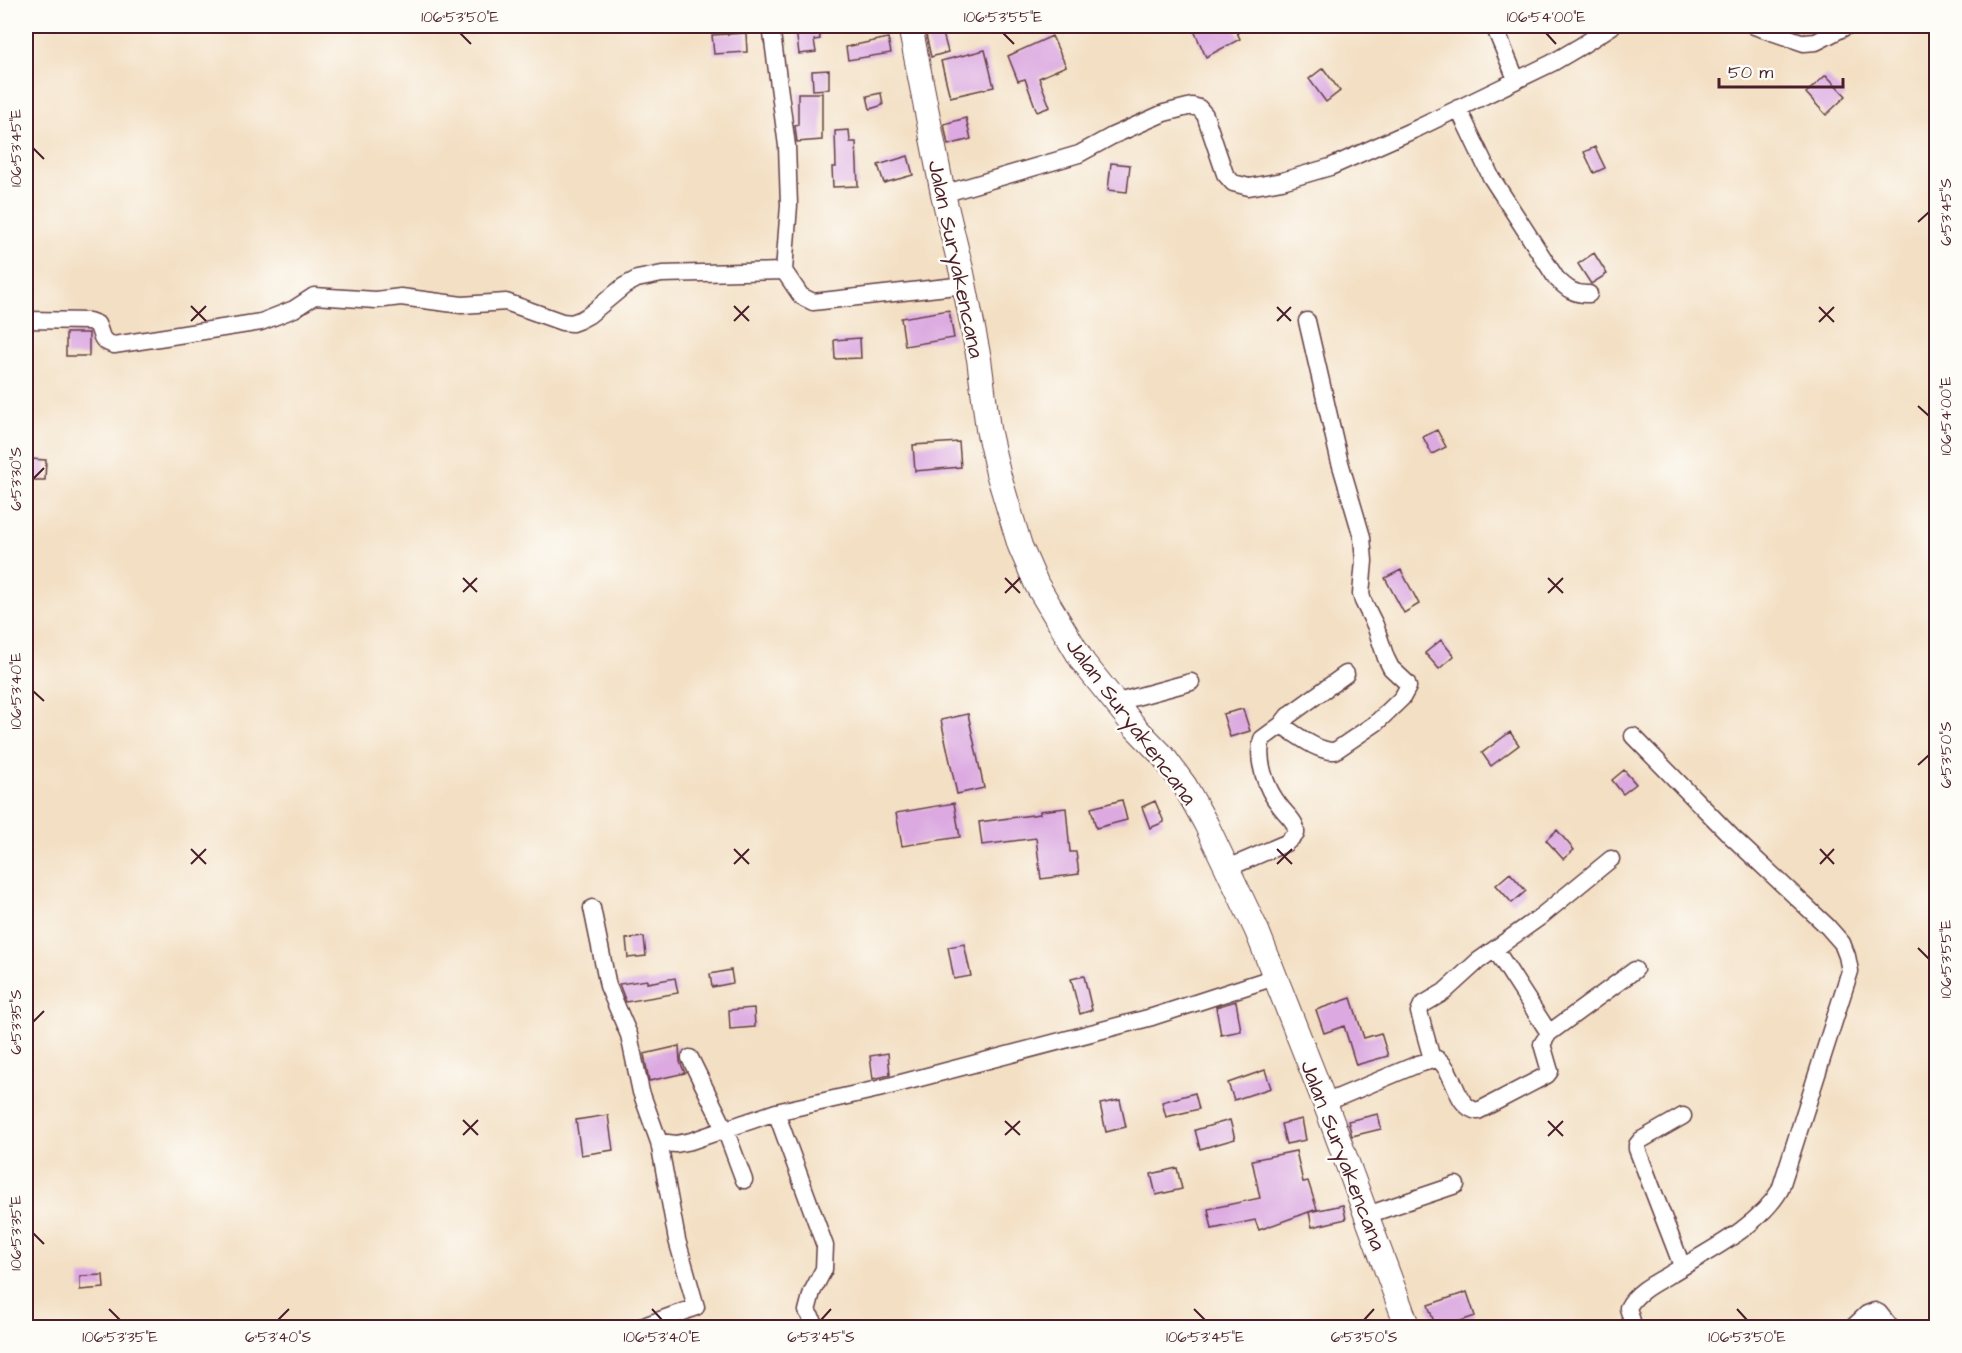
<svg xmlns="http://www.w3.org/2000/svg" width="1962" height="1353" viewBox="0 0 1962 1353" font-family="'Architects Daughter',sans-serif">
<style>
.building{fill:#dcaae1}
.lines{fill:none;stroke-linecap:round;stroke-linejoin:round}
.street-casing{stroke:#633c42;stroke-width:19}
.secondary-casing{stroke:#633c42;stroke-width:26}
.street{stroke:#fff;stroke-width:16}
.secondary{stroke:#fff;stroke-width:24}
.ticks{fill:none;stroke:#4a1f2b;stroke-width:2}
.labels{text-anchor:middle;stroke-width:5;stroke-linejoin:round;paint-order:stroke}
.street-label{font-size:22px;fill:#4a1f2b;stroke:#fdfcf7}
.neatline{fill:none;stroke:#4a1f2b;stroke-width:2}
.ticks-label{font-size:15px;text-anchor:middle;fill:#4a1f2b}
</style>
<rect width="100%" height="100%" fill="#fdfcf7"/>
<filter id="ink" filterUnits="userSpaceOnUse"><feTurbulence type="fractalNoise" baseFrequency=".0167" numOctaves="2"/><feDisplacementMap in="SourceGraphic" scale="12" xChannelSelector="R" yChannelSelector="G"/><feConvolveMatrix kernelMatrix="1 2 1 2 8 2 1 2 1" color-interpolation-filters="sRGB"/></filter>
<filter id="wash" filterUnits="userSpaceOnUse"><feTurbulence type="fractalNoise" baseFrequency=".008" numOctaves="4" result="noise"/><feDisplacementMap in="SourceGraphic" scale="24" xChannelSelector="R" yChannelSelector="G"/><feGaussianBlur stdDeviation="1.35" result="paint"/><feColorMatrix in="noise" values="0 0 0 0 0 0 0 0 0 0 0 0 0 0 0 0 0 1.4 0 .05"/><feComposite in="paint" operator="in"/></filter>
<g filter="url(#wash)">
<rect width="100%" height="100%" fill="#f3dfc3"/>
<g id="blocks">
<!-- building -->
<path class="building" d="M819,26L820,39L814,40L816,52L799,54L796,29Z
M924,26H941L948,52L931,57Z
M1192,26H1234L1240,39L1206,57Z
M746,33L747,52L714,54L712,35Z
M1052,36L1066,66L1039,78L1050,107L1037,112L1025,79L1018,81L1008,56Z
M888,38L891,53L848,60L846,47Z
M985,50L994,87L950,97L941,61Z
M1323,68L1340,91L1326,102L1309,79Z
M829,70V89L813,90L812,71Z
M1826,75L1846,96L1826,115L1806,93Z
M798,93H822V140L797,142L795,126L798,125Z
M881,93L883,105L870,109L867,96Z
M966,118L971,139L948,145L944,124Z
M849,130L850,142H856L858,186L833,187L832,167H836L835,131Z
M1595,147L1605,168L1594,173L1584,152Z
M908,156L913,175L884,183L878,165Z
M1111,163L1130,165L1127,192L1108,190Z
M1594,253L1607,274L1591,284L1578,264Z
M949,310L954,338L905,346L901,318Z
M66,333H89V356H66Z
M860,338L861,358L835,359L834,340Z
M1437,430L1446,447L1432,454L1423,437Z
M959,442L961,467L915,471L913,445Z
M30,459L46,460L45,480H29Z
M1401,570L1419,604L1404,613L1385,578Z
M1441,640L1454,656L1439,669L1425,653Z
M1243,709L1250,731L1230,737L1223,714Z
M968,714L984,788L957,794L941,720Z
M1510,732L1519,745L1491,766L1482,753Z
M1624,770L1636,784L1623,794L1612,780Z
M1122,800L1127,820L1096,828L1091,808Z
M1155,801L1164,822L1150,828L1142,807Z
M954,803L960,837L902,846L896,813Z
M1066,808L1070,852H1076L1079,874L1041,879L1036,838L982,845L979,822L1040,814V811Z
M1557,830L1574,850L1563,859L1546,840Z
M1510,873L1526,891L1512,903L1496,885Z
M644,937L646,956L628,958L626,939Z
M964,944L971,976L954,979L948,947Z
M731,970L733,983L712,987L710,974Z
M1084,976L1092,1010L1080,1014L1071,979Z
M675,978L678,993L626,1002L619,984L647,980V983Z
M1351,998L1364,1038L1381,1033L1388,1056L1356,1065L1344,1026L1324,1033L1316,1010Z
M1236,1001L1241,1031L1221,1035L1216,1007Z
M754,1008L755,1027L730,1029L729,1010Z
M679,1046L680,1062L685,1073L649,1081L644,1054Z
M888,1053L890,1075L873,1079L870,1056Z
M1265,1070L1271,1088L1234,1100L1228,1083Z
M1195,1093L1199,1109L1166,1117L1162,1102Z
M1120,1100L1126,1127L1106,1132L1100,1104Z
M1378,1114L1381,1129L1352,1136L1348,1121Z
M608,1115L613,1150L581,1155L576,1120Z
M1302,1119L1306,1140L1286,1144L1281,1124Z
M1230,1120L1235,1139L1200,1149L1195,1130Z
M1296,1151L1303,1182L1308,1181L1317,1209L1259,1230L1255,1220L1212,1229L1208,1209L1260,1198L1252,1160Z
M1177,1168L1182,1189L1156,1195L1151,1174Z
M1343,1205L1346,1219L1312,1227L1309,1212Z
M103,1275L104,1288L80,1290V1276Z
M1467,1292L1475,1316L1441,1328H1436L1428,1305Z"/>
</g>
</g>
<g filter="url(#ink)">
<use href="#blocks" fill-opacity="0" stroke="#633c42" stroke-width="1.5"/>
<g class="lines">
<!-- street casing -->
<g class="street-casing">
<path id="street" d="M771,26L787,146L789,205L784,271
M1494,26L1516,79
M1754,26L1804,43L1816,42L1847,26
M1458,108L1491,177L1556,278C1566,288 1574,295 1589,294
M943,194L1079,154L1112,136L1164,113L1192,106L1199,108L1205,115L1225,174L1233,183L1249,187L1282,181L1330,167L1418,128L1552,63L1581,46L1612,26
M26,320L89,321L97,324C103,336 99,341 114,345L261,322L294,309L314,296L376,300L401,297L462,305L506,302L562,322L572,323L580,320L589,315L624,286L637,279L662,274L784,271L801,296L813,302L965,285
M1114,703L1191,682
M1281,725L1288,716L1346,674
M1633,736L1732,837L1827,926L1842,943L1847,956L1850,971L1780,1190C1758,1228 1704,1253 1667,1276C1653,1284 1635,1293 1628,1308L1634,1328
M1228,868L1286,843L1296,834C1297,821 1287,816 1280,806C1266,789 1256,760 1262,739L1281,725C1296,734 1317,752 1335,751L1376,723L1402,698L1408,687L1407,683L1391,668L1386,658L1375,625L1363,601L1361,594L1364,561L1362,537L1339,459L1307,321
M592,908L608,986L629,1035L641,1092L659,1142L677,1240L696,1307L638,1328
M1495,949L1549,1033
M690,1058L725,1129L744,1180
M1432,1059L1419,1012L1422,1005L1444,992L1478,961L1540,917L1611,859
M1325,1103L1418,1064L1437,1059C1456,1070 1454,1108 1478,1111L1547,1075L1550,1071L1549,1068L1542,1044L1549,1033L1635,970
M659,1142L676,1144L691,1141L776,1112
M1367,1215L1456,1185
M1682,1266L1637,1149V1145L1641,1140L1683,1116
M818,1328L807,1311L812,1292L824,1269L825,1246L776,1112L878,1089L1152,1017L1275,977
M1852,1328L1867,1314L1875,1311L1879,1313L1891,1328"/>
</g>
<!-- secondary casing -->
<g class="secondary-casing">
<path id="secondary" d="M910,26L943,194L962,273L979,359L988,429L998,473L1020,546L1037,585L1083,662L1135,727L1163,756L1185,786L1206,824L1257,931L1325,1103L1408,1328"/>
</g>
<!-- street -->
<use href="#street" class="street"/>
<!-- secondary -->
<use href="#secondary" class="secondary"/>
</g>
</g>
<!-- ticks -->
<path class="ticks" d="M460,33L471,44M1003,33L1014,44M1546,33L1556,44M33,148L44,159M1918,222L1929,212M191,306L206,321M734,306L749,321M1277,307L1291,321M1819,307L1834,322M191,321L206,306M734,321L749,306M1277,321L1291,307M1819,322L1834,307M1918,406L1929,416M33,479L44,468M463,578L477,592M1005,578L1020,593M1548,578L1563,593M463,592L477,578M1005,593L1020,578M1548,593L1563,578M33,691L44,701M1918,765L1929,755M191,849L206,864M734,849L749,864M1277,849L1292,864M1820,849L1834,864M191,864L206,849M734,864L749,849M1277,864L1292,849M1820,864L1834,849M1918,948L1929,959M33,1022L44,1011M463,1120L478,1135M1005,1121L1020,1135M1548,1121L1563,1136M463,1135L478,1120M1005,1135L1020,1121M1548,1136L1563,1121M33,1233L44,1244M109,1309L120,1320M652,1309L662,1320M1194,1309L1205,1320M1737,1309L1747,1320M278,1320L289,1309M821,1320L831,1309M1364,1320L1374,1309"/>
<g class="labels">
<!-- street labels -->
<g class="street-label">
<text transform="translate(957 259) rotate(78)" y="8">Jalan Suryakencana</text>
<text transform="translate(1132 721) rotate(53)" y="8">Jalan Suryakencana</text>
<text transform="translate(1344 1155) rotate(69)" y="8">Jalan Suryakencana</text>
</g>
</g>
<!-- margin -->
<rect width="1962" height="1353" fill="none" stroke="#fdfcf7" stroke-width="66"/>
<!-- scale -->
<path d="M1719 78v9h124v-9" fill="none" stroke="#4a1f2b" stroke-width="3"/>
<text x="1728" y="78" font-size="18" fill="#4a1f2b" stroke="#fdfcf7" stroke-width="4.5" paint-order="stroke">50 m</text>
<rect x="33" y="33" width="1896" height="1287" class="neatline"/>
<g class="ticks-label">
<text x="460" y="22">106°53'50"E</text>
<text x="1003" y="22">106°53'55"E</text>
<text x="1546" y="22">106°54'00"E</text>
<text transform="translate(16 148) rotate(-90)" y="5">106°53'45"E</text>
<text transform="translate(1946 212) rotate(-90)" y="5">6°53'45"S</text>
<text transform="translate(1946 416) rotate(-90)" y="5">106°54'00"E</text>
<text transform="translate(16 479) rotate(-90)" y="5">6°53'30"S</text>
<text transform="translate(16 691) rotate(-90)" y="5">106°53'40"E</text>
<text transform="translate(1946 755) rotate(-90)" y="5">6°53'50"S</text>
<text transform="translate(1946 959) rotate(-90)" y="5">106°53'55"E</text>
<text transform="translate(16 1022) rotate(-90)" y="5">6°53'35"S</text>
<text transform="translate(16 1233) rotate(-90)" y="5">106°53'35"E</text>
<text x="120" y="1342">106°53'35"E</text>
<text x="278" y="1342">6°53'40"S</text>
<text x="662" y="1342">106°53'40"E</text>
<text x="821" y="1342">6°53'45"S</text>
<text x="1205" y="1342">106°53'45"E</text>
<text x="1364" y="1342">6°53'50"S</text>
<text x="1747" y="1342">106°53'50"E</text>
</g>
</svg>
